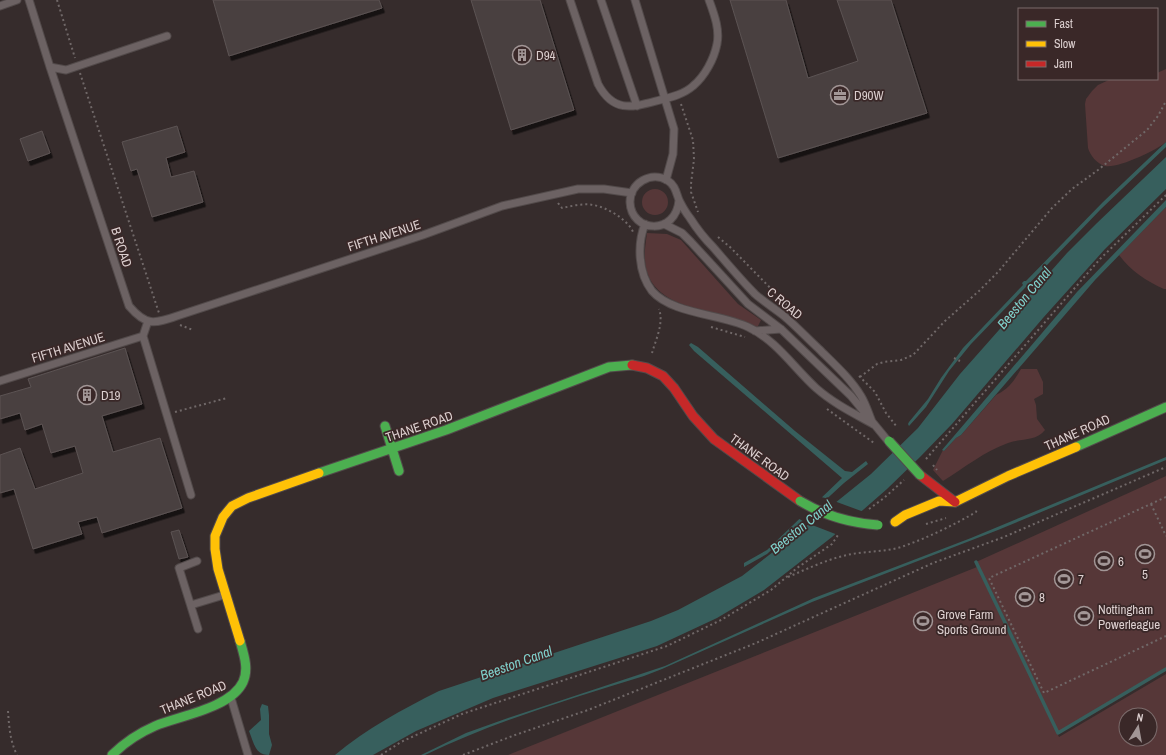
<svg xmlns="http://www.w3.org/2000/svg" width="1166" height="755" viewBox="0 0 1166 755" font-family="'Archivo Narrow',sans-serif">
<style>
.green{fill:#563738;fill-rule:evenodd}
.water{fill:#375f5d}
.pier{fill:#362c2c}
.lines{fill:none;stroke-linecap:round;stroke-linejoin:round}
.stream{stroke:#375f5d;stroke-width:3.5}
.building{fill:#494141;stroke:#5c5353;filter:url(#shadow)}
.lane-casing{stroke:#524a4a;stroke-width:9}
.fast-casing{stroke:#524a4a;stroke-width:11}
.slow-casing{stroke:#524a4a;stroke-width:11}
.jam-casing{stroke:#524a4a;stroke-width:11}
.path{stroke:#706868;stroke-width:2;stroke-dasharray:2 3;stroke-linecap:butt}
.lane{stroke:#6c6263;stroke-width:7}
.fast{stroke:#4caf50;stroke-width:9}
.slow{stroke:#ffc107;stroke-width:9}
.jam{stroke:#c62828;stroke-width:9}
.fast-bridge-casing{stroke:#524a4a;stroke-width:11;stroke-linecap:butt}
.path-bridge{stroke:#706868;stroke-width:2;stroke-dasharray:2 3;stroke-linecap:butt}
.fast-bridge{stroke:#4caf50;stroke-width:9}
.labels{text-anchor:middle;stroke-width:3.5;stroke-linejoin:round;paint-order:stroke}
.poi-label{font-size:13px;fill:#dccfcf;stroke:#3a2828;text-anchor:start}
.street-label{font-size:13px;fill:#dccfcf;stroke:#3a2828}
.water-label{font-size:14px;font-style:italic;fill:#7fd0cb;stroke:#3a2828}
</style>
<defs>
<filter id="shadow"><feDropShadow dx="2.5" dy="4.5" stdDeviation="0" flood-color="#0009"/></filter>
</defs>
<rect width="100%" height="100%" fill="#362c2c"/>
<!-- green -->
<path class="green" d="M1166,69V142C1157,150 1117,169 1105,166C1097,164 1090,155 1088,148L1085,104L1086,99L1092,91L1098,85L1111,79H1157V73Z
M642 202a13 13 0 1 1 26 0a13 13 0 1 1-26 0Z
M1166,207V289H1164C1146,281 1131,271 1119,255Z
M647,233L667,234L681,240L738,304L761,320L757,328C720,308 648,313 645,260C644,252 646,241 647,233Z
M1021,369H1037L1043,382V394L1034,399L1036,405L1037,419L1045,430C1035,442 1021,438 1008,443C985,451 964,468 943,481L942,480L933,470L943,450L944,451L956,438L961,435L996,395C1009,389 1014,381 1021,369Z
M1166,476V669L1058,733L976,562Z
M977,567L1059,737L1166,674V755H508ZM1126,715H1150V739H1126Z"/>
<!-- water -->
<path class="water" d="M1166,142V147L1101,209L971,344L949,371L926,407L909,426L908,424L909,422L928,399L941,378L963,348L1023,285L1022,283L1024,281H1026L1103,202Z
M1166,157V189L1105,249L1043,318L952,424L920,457L887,489L832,537L764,590L717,618L657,646L493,698L416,731L373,755H335C366,729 403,709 439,691L651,621L678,610L742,576L809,524L871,474L918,428L960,374L1067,253L1097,223Z
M1166,200V207L1095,280L961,435L956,438L944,451L942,450L1077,292Z
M691,343L698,347L795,431L845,471L852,472L866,461L868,464L844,483L767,554L744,567V563L767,550L842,478L694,351L689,345Z
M1166,457V460L998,530L812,602L662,669L644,676C570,699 495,721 425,755H421L466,733L508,718L665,666L814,598L971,538Z
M262,704L268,706L269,715V734L272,745L269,755C255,755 254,743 249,731L261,720L260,709Z"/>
<!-- pier -->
<path class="pier" d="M821,497L829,499L804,522L798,518Z
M834,501L864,512L838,535L807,523Z"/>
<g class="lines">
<!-- stream -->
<path class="stream" d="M976,562L1058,733L1166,669"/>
</g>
<!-- building -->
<path class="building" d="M213,0H379L382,8L229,56Z
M471,0H540L574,110L511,130Z
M730,0H786L808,78L858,61L837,0H891L927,113L778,158Z
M177,126L185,152L166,158L171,177L194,171L203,202L152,217L137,169L131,171L122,142Z
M42,131L50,153L28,161L20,139Z
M125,348L142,404L102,416L113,452L160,438L182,508L102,533L97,517L78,522L82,534L33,549L14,489L0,493V455L20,448L35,489L83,473L75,446L51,453L42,424L25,430L20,413L0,419V396L31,387L28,379Z
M179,530L188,557L179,559L171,532Z"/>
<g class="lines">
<!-- lane casing -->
<g class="lane-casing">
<path id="lane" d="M29,0L50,67L129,306C146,326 154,324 177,316L423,235L502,206L578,189H604L632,193
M570,0L598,84C614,114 633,107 660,100C672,97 684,94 693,86C705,76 714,59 717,44C720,29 714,14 709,0
M601,0L637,106
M635,0L674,129L673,154L666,180
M0,6L17,0
M50,67L66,70L167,36
M679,200C676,236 631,233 630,202C630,183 651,171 667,180C675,185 676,192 679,200C682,206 686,213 690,218C697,229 704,238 713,247C726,262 740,279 755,294C764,302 774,308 784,316C796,326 807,338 819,349C834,364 850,378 861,396C866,404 869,415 873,424
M645,224C637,244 638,273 652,291C672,314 721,314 748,327C776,340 794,368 816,388C833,403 853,413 873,424
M664,224L682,233L691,242L748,304L781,329L851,396L888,441
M148,321L143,336L191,495
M755,331L781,329
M0,381L143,336
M197,561L179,568L198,629
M191,605L224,595
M231,698L248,755"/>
</g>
<!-- fast casing -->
<g class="fast-casing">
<path id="fast" d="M385,426L399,471
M1076,447L1166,407
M319,473L446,430L609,367L632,365
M112,755C124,743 139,733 155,726C179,716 231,708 243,682C249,669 244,655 240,641"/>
</g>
<!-- slow casing -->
<g class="slow-casing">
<path id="slow" d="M895,522L905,515L939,501L955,502L1008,476L1076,447
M240,641L218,569L215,549V536L223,517L232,506L248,498L319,473"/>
</g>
<!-- jam casing -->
<g class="jam-casing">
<path id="jam" d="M632,365L647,368L663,376L674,388L693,416L714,439L800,501
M920,475L955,502"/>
</g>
<!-- path -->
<path class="path" d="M57,0L75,58
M80,73L159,313
M681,104L693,140L694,159L691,184V192L698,212
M558,203L562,208C572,206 583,203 593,205C607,207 628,220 633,232
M718,237L730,247L789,307
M180,325L193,330
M711,327L745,337
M652,353C656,339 664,323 659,309
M954,358L960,361
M859,376L875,392L886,413L897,427
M860,377L877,364L884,362L901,360L913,355L945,321L979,291L998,272L1052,208L1072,189L1098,170L1147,130L1158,116L1166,101
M827,409L874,443
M175,412L227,398
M926,459L1100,259L1166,195
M1166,497L989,578L1044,693L1166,636
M1151,504L1166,536
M869,509L884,498L904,480
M926,524L946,518
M788,577C809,568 830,558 852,554C868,551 885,552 901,547C927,538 952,526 976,512L977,509
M8,711C9,726 10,741 17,755
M381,755L401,742L462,714L667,646L721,620L771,590L797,568L832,544L838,535
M463,755L515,735L588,710L756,643L933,563L1004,537L1166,467"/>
<!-- lane -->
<use href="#lane" class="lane"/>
<!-- fast -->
<use href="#fast" class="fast"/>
<!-- slow -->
<use href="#slow" class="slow"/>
<!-- jam -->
<use href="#jam" class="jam"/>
<!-- fast-bridge casing -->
<g class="fast-bridge-casing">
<path id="fast-bridge" d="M889,441L920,475
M800,501C825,516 849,523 878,525"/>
</g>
<!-- path-bridge -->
<path class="path-bridge" d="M933,465L937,470"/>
<!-- fast-bridge -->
<use href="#fast-bridge" class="fast-bridge"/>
</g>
<!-- icons -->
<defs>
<g id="building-ring" transform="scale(1)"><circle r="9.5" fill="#3a2828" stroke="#a29696" stroke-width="1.5"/><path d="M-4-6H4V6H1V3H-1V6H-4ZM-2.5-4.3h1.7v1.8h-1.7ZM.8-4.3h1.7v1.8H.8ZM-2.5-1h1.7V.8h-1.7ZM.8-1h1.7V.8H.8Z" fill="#a29696"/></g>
<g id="office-ring" transform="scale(1)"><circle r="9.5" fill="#3a2828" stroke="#a29696" stroke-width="1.5"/><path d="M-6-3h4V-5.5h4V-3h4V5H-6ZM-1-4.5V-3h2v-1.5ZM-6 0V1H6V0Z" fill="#a29696"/></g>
<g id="stadium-ring" transform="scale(1)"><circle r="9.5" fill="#3a2828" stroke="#a29696" stroke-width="1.5"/><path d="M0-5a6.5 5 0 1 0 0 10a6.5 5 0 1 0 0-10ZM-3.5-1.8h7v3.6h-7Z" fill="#a29696"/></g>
</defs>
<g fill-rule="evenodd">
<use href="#building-ring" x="522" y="55"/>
<use href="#office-ring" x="840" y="95"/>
<use href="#building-ring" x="87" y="395"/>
<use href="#stadium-ring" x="1145" y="554"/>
<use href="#stadium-ring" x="1104" y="561"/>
<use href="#stadium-ring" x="1064" y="579"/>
<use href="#stadium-ring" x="1025" y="597"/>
<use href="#stadium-ring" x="1084" y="616"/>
<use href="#stadium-ring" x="923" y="621"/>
</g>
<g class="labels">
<!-- poi labels -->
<g class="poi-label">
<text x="536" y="60">D94</text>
<text x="854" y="100">D90W</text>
<text x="101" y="400">D19</text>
<text x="1118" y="566">6</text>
<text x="1145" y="579" text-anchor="middle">5</text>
<text x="1078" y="584">7</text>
<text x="1039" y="602">8</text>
<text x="1098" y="614">Nottingham<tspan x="1098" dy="15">Powerleague</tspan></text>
<text x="937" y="619">Grove Farm<tspan x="937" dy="15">Sports Ground</tspan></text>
</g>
<!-- street labels -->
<g class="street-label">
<text transform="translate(384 235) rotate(-18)" y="5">FIFTH AVENUE</text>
<text transform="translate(122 247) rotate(72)" y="5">B ROAD</text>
<text transform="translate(785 303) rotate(40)" y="5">C ROAD</text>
<text transform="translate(68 347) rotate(-17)" y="5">FIFTH AVENUE</text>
<text transform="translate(419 426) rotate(-19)" y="5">THANE ROAD</text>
<text transform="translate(1077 432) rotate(-24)" y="5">THANE ROAD</text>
<text transform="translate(760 457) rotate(36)" y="5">THANE ROAD</text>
<text transform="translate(193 697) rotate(-22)" y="5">THANE ROAD</text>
</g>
<!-- water labels -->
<g class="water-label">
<text transform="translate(1024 298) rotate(-50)" y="5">Beeston Canal</text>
<text transform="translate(801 527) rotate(-39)" y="5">Beeston Canal</text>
<text transform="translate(516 663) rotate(-20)" y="5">Beeston Canal</text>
</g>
</g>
<!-- legend -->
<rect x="1018" y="8" width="140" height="72" fill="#3a2828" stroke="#7b6b6b"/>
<rect x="1026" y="21" width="20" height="6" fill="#4caf50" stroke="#7b6b6b"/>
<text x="1054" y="28" font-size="12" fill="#dccfcf">Fast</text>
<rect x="1026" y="41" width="20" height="6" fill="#ffc107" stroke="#7b6b6b"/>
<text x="1054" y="48" font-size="12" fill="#dccfcf">Slow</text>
<rect x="1026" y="61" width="20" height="6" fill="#c62828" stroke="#7b6b6b"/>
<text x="1054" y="68" font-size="12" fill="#dccfcf">Jam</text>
<!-- north arrow -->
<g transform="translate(1138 727) rotate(11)"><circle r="19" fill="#3a2828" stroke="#7b6b6b"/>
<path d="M0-3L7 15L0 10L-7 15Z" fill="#a29696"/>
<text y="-6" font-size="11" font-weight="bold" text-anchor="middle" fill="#dccfcf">N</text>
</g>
</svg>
